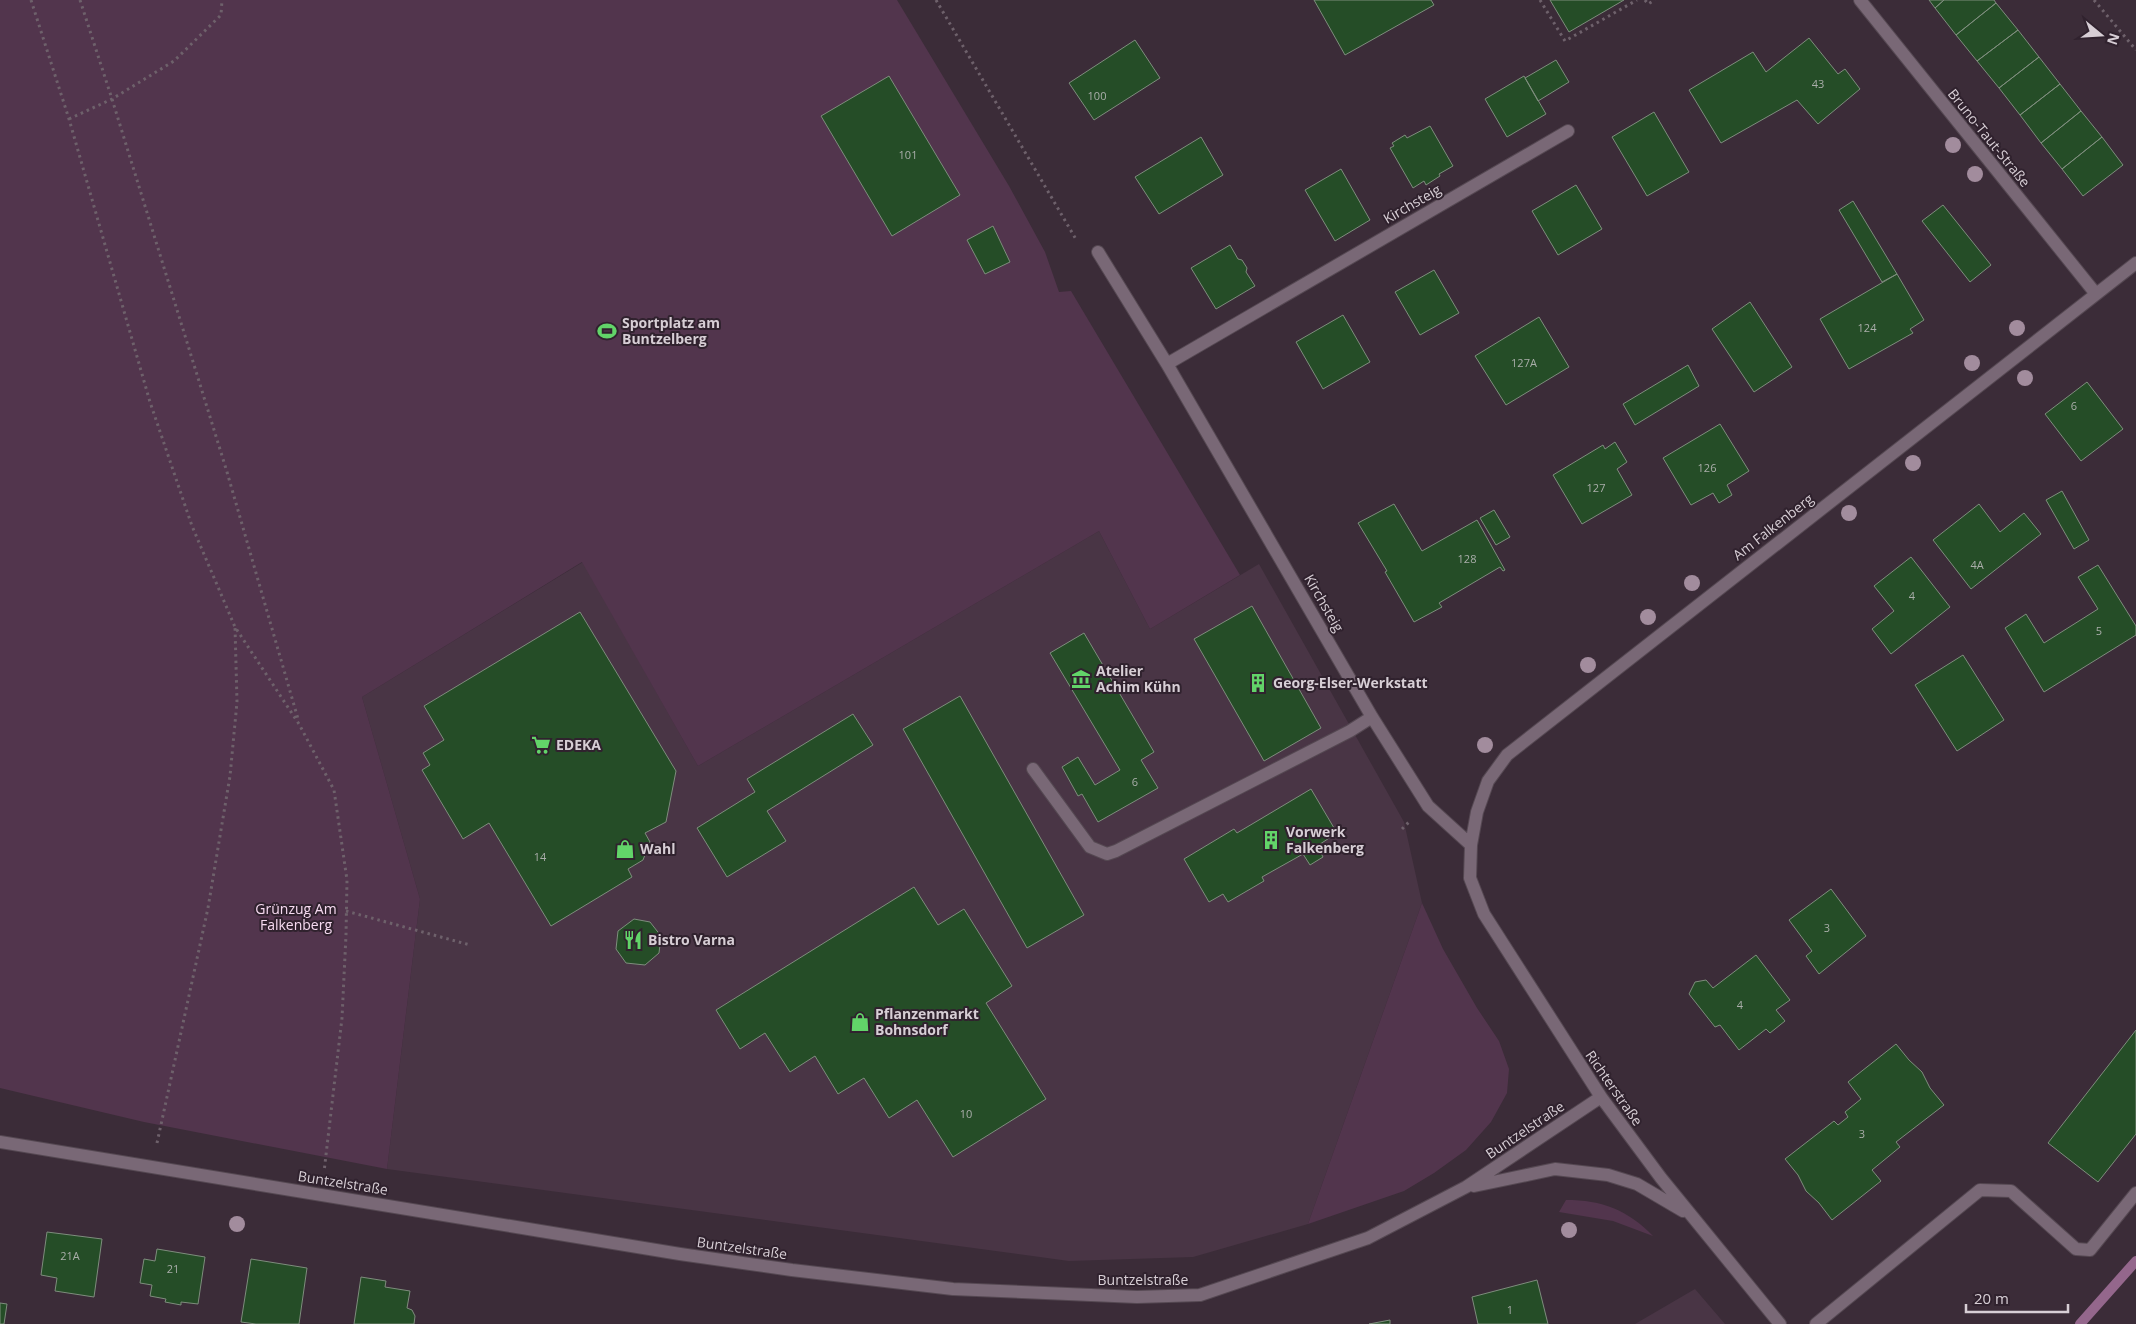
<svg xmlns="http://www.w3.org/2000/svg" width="2136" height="1324" viewBox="0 0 2136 1324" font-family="'Open Sans',sans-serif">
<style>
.built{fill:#493545}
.green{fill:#52354d}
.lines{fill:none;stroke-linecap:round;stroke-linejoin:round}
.stream{stroke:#94678c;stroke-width:10}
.building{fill:#254d27;stroke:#7e8d7d}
.minor-casing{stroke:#554852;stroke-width:14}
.path{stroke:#6e616b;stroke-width:3;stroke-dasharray:2.5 4;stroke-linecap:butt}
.minor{stroke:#796876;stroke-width:12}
.tree{fill:#a28c9d}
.labels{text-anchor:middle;stroke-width:4;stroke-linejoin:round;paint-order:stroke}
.number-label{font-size:11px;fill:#aaaeaa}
.street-label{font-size:14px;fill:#d7ced5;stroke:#30222e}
.poi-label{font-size:14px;font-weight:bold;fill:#d7ced5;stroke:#30222e;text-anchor:start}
.park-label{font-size:14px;fill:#f6daf0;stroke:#30222e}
</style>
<rect width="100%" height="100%" fill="#3b2c38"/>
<!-- built -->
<path class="built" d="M1099,531L1150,629L1259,564L1404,822L1422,903L1308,1224L1193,1257L1069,1261L387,1169L420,899L362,697L583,562L698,766Z
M1695,1289L1725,1324H1635Z"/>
<!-- green -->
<path class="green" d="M0,0H897L1009,186L1045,252L1059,292L1071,291L1240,575L1150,629L1099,531L698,766L582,562L362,697L420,899L387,1169L144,1122L0,1088Z
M1422,903L1443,949L1477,1008L1499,1041L1509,1069L1507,1093L1491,1122L1466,1150L1434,1173L1404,1191L1308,1224Z
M1566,1200C1602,1200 1628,1210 1653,1236L1613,1221L1559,1212Z"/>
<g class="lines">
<!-- stream -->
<path class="stream" d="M2080,1324L2136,1261"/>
</g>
<!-- building -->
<path class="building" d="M1314,0H1431L1434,5L1345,55Z
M1550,0H1624L1569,32Z
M1929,0H1944L1935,8Z
M1944,0H1994L1996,3L1956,35L1935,8Z
M1996,3L2018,30L1977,61L1956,35Z
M2018,30L2039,57L1999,88L1977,61Z
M1809,38L1838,74L1845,69L1860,89L1818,124L1797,100L1721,143L1689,90L1753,52L1766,72Z
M1135,40L1160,78L1094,120L1069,83Z
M2039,57L2060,84L2020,115L1999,88Z
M1556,60L1569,82L1538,101L1525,78Z
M889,76L960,195L892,236L821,116Z
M1524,76L1546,114L1507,137L1485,99Z
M2060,84L2081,111L2041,143L2020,115Z
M2081,111L2102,137L2062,169L2041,143Z
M1654,112L1689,172L1647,196L1612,137Z
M1430,126L1453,166L1439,174L1440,176L1426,185L1424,181L1413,188L1390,148L1394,146L1392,143L1405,135L1407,138Z
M1201,137L1223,175L1159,214L1135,177Z
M2102,137L2123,165L2083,196L2062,169Z
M1341,169L1370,220L1335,241L1305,190Z
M1576,185L1602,229L1558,255L1532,211Z
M1853,201L1897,274L1882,282L1839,210Z
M1943,205L1991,265L1970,282L1922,221Z
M993,226L1010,262L985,274L967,240Z
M1230,245L1238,259L1242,260L1247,268L1246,272L1255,286L1216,309L1191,268Z
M1434,270L1459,313L1420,335L1395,292Z
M1897,274L1924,320L1910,329L1913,333L1849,369L1820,319Z
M1750,302L1792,367L1754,392L1712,329Z
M1343,315L1370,362L1323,389L1296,342Z
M1539,317L1569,367L1506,405L1475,356Z
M1688,365L1699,386L1635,425L1623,404Z
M2087,382L2123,429L2081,461L2045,414Z
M1720,424L1749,471L1727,485L1732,495L1719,503L1713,493L1691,505L1663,458Z
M1615,442L1627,462L1617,469L1632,495L1582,524L1553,475L1603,445L1605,449Z
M2062,491L2089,540L2074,549L2046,500Z
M1394,504L1422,551L1477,520L1505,570L1503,571L1500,567L1439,603L1442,607L1414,622L1385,572L1387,571L1358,523Z
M1979,504L2000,532L2024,513L2041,534L1971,589L1933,540Z
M1494,510L1510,537L1496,545L1480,518Z
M1911,557L1950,607L1891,654L1872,629L1894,611L1874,586Z
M2098,565L2136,626V635L2044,692L2005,628L2026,614L2044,643L2098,609L2078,577Z
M1252,606L1321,728L1264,761L1194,639Z
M580,612L676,771L666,822L645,833L650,842L643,860L628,869L632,877L551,926L489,823L463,839L422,770L430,765L423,753L444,740L424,706Z
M1084,633L1154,752L1141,760L1158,788L1098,822L1082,794L1078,796L1062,767L1078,757L1095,785L1120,770L1050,653Z
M1963,655L2004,720L1957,751L1915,685Z
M960,696L1084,915L1027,948L903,729Z
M853,714L873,745L767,811L786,841L727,877L697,828L755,792L747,779Z
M1311,789L1337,833L1317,846L1323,857L1310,865L1303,854L1262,877L1264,881L1228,902L1223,894L1209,902L1184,859L1234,829L1237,833Z
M914,887L938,925L964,909L1012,986L986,1003L1046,1099L953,1157L917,1100L889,1118L864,1078L838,1094L815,1056L790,1072L765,1033L740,1049L716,1010Z
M1831,889L1866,936L1819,974L1806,956L1812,951L1789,920Z
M634,919L650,922L661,936L659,953L645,965L626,963L616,949L618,931Z
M1756,955L1790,1000L1776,1010L1785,1021L1770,1033L1766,1029L1739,1050L1720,1025L1715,1027L1689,994L1695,982L1706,980L1713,988Z
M2136,1030V1134L2098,1182L2048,1143Z
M1896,1044L1909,1060L1922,1072L1930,1088L1944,1105L1896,1142L1900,1147L1872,1170L1881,1181L1832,1220L1819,1203L1806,1191L1798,1175L1785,1159L1834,1121L1838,1125L1848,1117L1845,1112L1861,1099L1848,1082Z
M47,1232L102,1239L94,1297L55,1291L57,1278L41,1275Z
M157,1249L205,1257L198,1304L181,1302V1305L165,1302L166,1299L150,1296L152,1285L140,1283L144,1259L155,1261Z
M251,1259L307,1268L299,1324H256L241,1322Z
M361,1277L386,1281L385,1287L410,1291L407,1308L412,1310L415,1316L414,1324H354Z
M1537,1280L1548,1324H1478L1472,1297Z
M0,1303L7,1304L4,1324H0Z
M1390,1320V1324H1369Z"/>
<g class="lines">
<!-- minor casing -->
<g class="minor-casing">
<path id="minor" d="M1860,0L2096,294
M1098,252L1167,364L1372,717L1428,806L1471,845
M1167,364L1568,131
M1033,769L1090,847L1107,854L1116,851L1350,731L1372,717
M0,1142L680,1254L792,1270L953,1289L1137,1297L1200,1295L1368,1238L1466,1187L1601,1097
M1474,1186L1555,1169L1608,1175L1637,1184L1683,1211
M1780,1324L1661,1178L1601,1097L1484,914L1470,878L1471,845L1477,812L1488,781L1507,755L2136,263
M1816,1324L1980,1190L2011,1191L2076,1249L2090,1250L2136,1193"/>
</g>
<!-- path -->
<path class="path" d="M31,0L69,119L150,402L192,526L235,627L299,724L334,790L347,880L346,935L342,1018L324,1172
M80,0L112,99L227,472L298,719
M936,0L1077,241
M1540,0L1565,41L1637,0
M1645,0L1648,4L1655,0
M2094,0L2136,50
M69,119L112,99L174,61L221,15L222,0
M1402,829L1410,821
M346,911L470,945
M157,1143L208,908L230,776L237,702L235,627"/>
<!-- minor -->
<use href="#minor" class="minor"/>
</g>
<!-- trees -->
<g class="tree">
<circle cx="1953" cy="145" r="8"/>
<circle cx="1975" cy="174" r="8"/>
<circle cx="2017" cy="328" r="8"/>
<circle cx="1972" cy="363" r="8"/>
<circle cx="2025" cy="378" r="8"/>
<circle cx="1913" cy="463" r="8"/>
<circle cx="1849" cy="513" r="8"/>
<circle cx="1692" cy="583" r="8"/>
<circle cx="1648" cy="617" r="8"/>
<circle cx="1588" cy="665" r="8"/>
<circle cx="1485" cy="745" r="8"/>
<circle cx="237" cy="1224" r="8"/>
<circle cx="1569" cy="1230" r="8"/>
</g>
<!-- icons -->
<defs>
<g id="stadium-bare" transform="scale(1.5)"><path d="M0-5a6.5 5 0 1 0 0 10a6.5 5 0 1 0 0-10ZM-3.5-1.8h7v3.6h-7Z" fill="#62d469" stroke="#30222e" stroke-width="2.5" paint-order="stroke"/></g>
<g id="museum-bare" transform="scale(1.5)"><path d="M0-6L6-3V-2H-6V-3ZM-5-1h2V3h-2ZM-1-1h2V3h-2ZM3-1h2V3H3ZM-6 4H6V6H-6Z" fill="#62d469" stroke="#30222e" stroke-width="2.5" paint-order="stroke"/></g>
<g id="building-bare" transform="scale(1.5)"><path d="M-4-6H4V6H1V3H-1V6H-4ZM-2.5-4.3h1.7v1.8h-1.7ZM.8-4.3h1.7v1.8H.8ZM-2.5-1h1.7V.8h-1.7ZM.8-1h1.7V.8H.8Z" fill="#62d469" stroke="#30222e" stroke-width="2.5" paint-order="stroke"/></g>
<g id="supermarket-bare" transform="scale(1.5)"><path d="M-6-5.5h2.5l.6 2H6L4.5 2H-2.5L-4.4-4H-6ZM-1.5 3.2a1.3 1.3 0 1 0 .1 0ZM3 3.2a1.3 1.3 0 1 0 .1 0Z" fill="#62d469" stroke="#30222e" stroke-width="2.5" paint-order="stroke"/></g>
<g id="shop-bare" transform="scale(1.5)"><path d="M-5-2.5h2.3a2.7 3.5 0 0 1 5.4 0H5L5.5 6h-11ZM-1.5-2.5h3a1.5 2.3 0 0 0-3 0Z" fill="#62d469" stroke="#30222e" stroke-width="2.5" paint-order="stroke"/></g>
<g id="restaurant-bare" transform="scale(1.5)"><path d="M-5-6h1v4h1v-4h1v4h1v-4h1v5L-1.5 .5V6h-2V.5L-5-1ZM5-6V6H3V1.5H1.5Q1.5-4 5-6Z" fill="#62d469" stroke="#30222e" stroke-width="2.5" paint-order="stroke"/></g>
</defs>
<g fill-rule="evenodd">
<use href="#stadium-bare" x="607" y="331"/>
<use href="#museum-bare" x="1081" y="679"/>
<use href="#building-bare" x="1258" y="683"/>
<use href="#supermarket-bare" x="541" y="745"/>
<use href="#building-bare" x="1271" y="840"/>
<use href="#shop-bare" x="625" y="849"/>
<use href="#restaurant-bare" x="633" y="940"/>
<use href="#shop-bare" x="860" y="1022"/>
</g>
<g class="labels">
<!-- number labels -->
<g class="number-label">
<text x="1818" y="88">43</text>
<text x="1097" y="100">100</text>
<text x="908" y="159">101</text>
<text x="1867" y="332">124</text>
<text x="1524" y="367">127A</text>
<text x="2074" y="410">6</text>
<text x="1707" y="472">126</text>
<text x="1596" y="492">127</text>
<text x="1467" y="563">128</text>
<text x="1977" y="569">4A</text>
<text x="1912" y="600">4</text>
<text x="2099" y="635">5</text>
<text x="1135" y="786">6</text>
<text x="540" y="861">14</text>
<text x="1827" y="932">3</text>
<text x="1740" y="1009">4</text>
<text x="966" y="1118">10</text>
<text x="1862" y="1138">3</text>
<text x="70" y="1260">21A</text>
<text x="173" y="1273">21</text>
<text x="1510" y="1314">1</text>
</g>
<!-- street labels -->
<g class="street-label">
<text transform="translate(1989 138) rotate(51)" y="5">Bruno-Taut-Straße</text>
<text transform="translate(1412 204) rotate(-30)" y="5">Kirchsteig</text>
<text transform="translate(1773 527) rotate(-38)" y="5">Am Falkenberg</text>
<text transform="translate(1324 603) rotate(60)" y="5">Kirchsteig</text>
<text transform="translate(1614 1088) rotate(55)" y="5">Richterstraße</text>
<text transform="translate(1525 1130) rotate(-34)" y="5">Buntzelstraße</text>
<text transform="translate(343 1183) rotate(9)" y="5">Buntzelstraße</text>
<text transform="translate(742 1248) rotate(8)" y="5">Buntzelstraße</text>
<text x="1143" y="1285">Buntzelstraße</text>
</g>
<!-- poi labels -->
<g class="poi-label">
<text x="622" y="328">Sportplatz am<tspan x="622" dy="16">Buntzelberg</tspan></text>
<text x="1096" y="676">Atelier<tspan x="1096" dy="16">Achim Kühn</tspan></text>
<text x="1273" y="688">Georg-Elser-Werkstatt</text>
<text x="556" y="750">EDEKA</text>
<text x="1286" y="837">Vorwerk<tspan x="1286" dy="16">Falkenberg</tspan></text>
<text x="640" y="854">Wahl</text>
<text x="648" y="945">Bistro Varna</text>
<text x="875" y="1019">Pflanzenmarkt<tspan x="875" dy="16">Bohnsdorf</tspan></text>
</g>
<!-- park labels -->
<g class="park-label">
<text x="296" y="914">Grünzug Am<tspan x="296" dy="16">Falkenberg</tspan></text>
</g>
</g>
<!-- north arrow -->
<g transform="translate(2101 35) rotate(108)" stroke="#30222e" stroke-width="4" paint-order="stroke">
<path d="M0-4L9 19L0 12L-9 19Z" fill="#d7ced5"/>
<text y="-8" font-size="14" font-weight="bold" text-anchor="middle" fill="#d7ced5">N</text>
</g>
<!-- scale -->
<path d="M1966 1304v8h102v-8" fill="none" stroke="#d7ced5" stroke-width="2.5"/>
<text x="1974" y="1304" font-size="15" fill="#d7ced5" stroke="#30222e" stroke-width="4" paint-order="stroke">20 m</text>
</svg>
